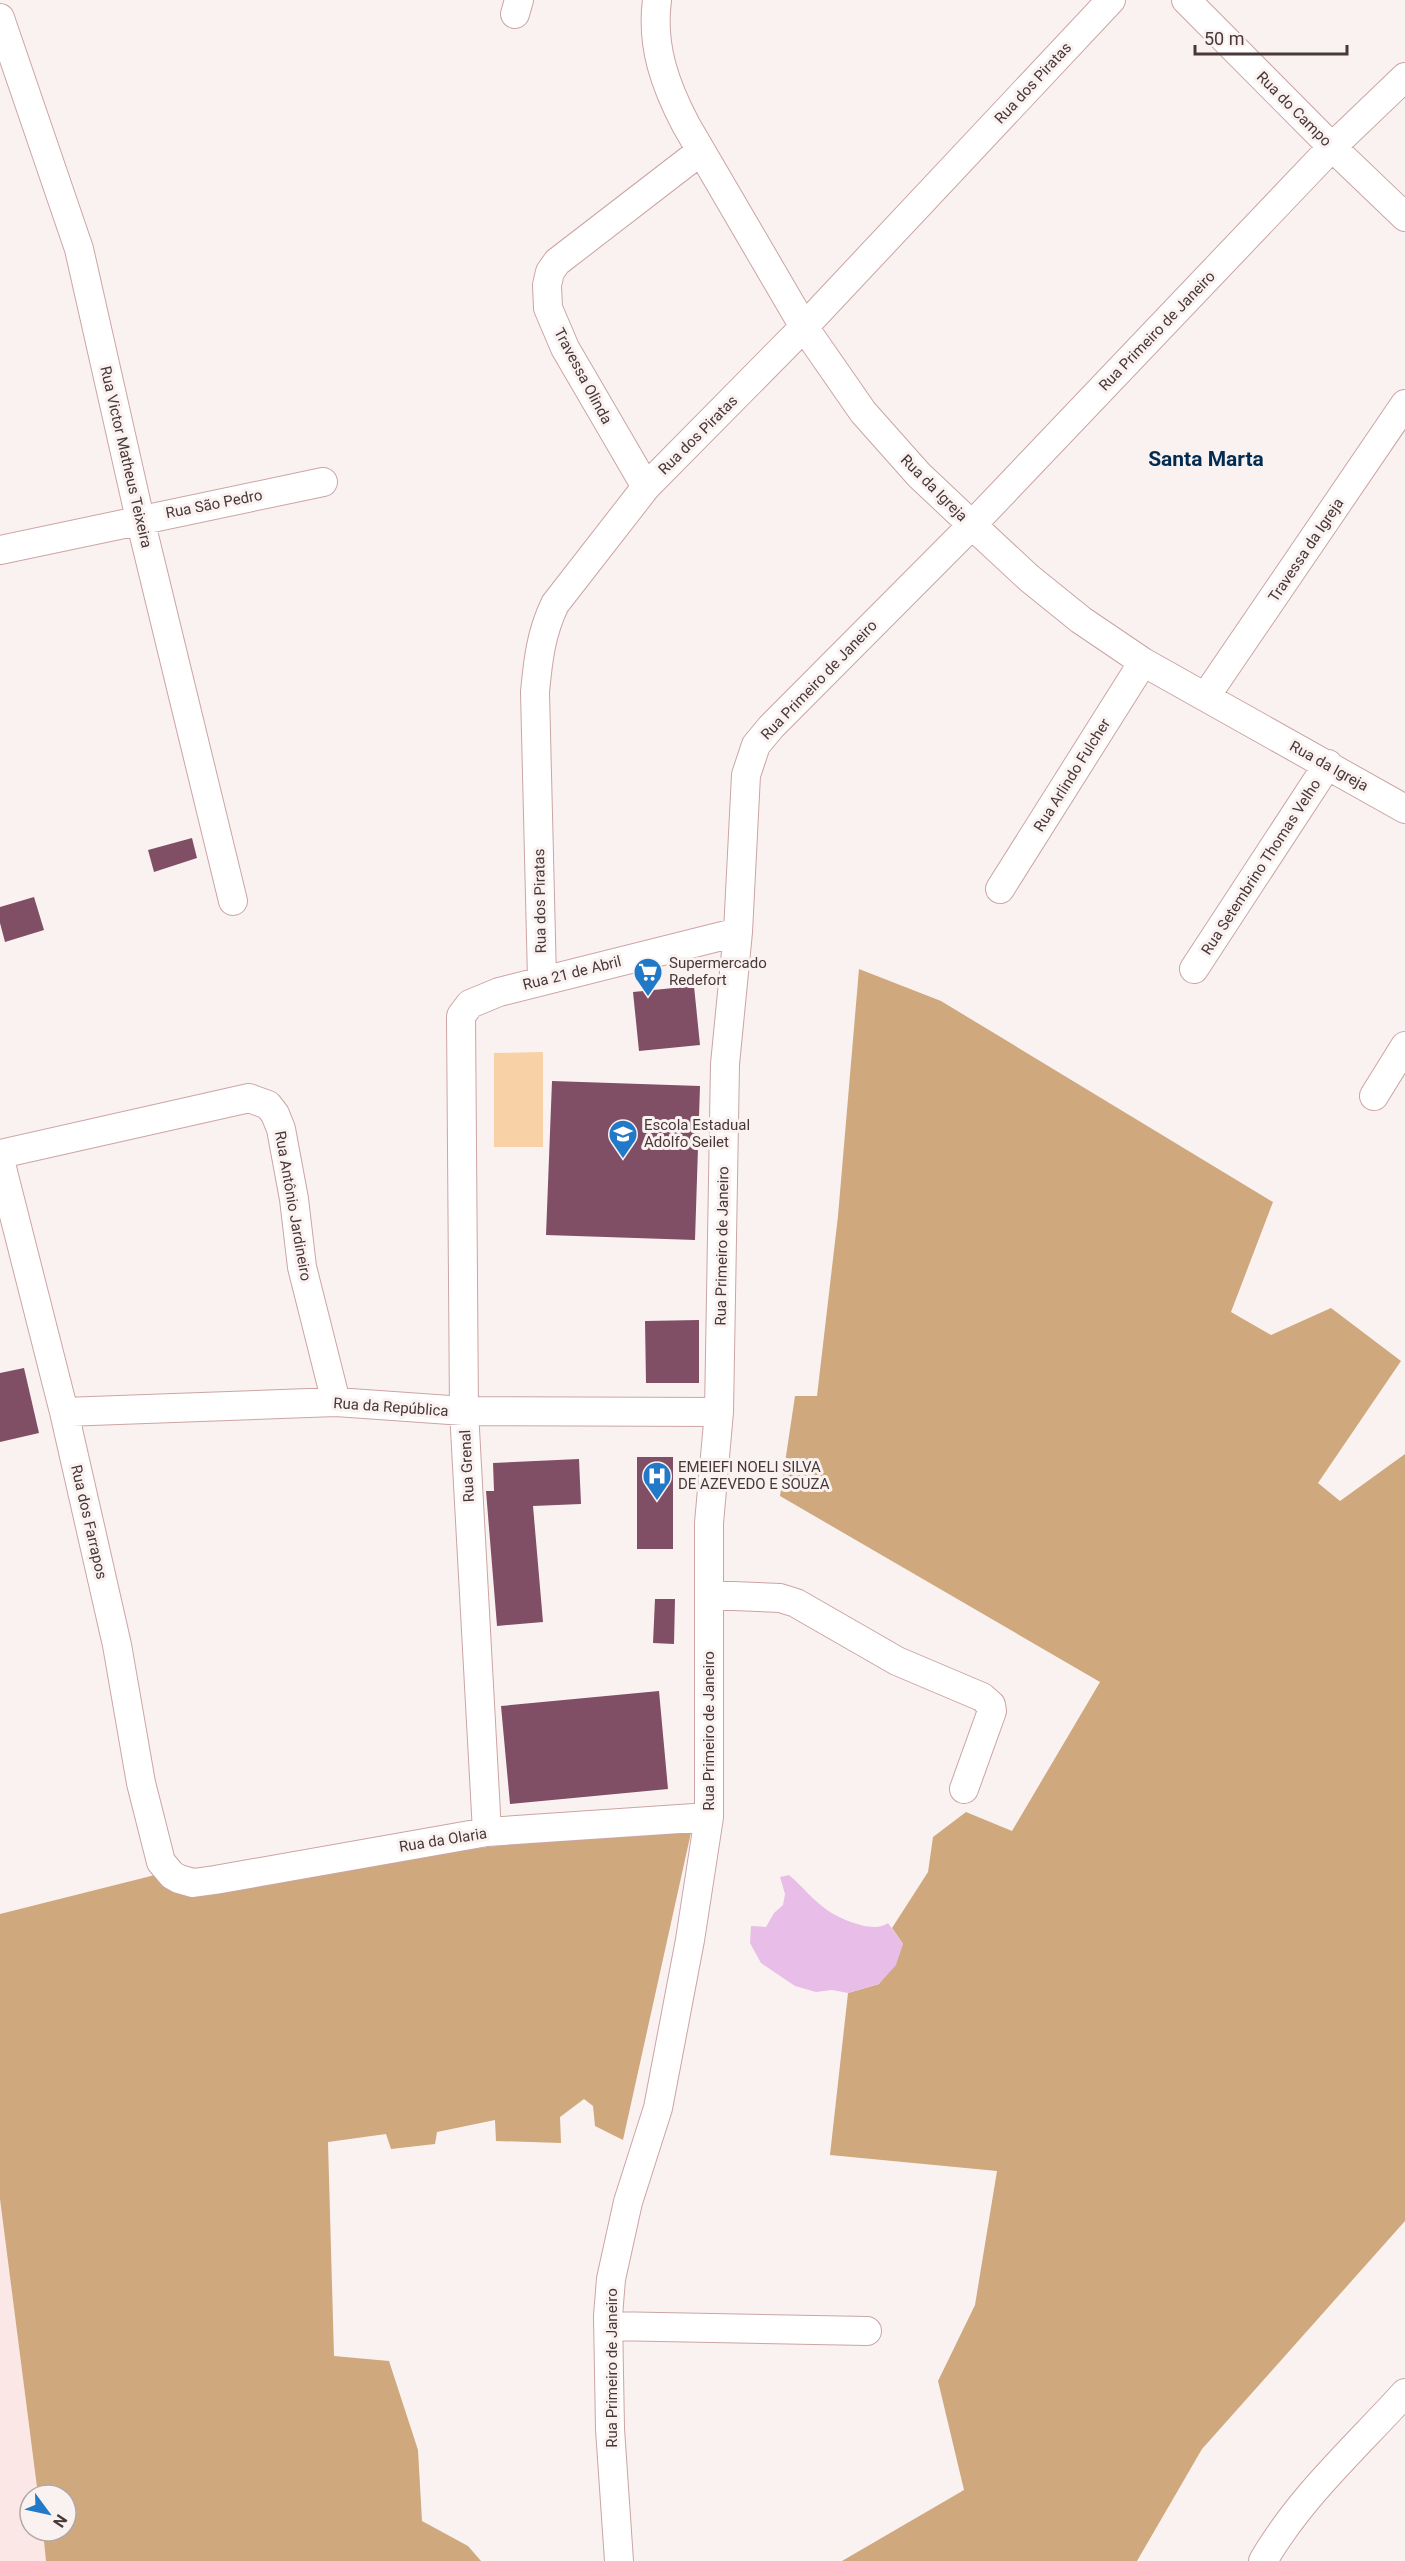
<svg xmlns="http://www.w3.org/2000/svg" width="1405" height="2561" viewBox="0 0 1405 2561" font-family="Roboto,sans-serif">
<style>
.built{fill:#fbe7e6}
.green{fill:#f8d1a7}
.forest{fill:#cfa87d}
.water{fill:#e8bde7}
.building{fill:#814f65}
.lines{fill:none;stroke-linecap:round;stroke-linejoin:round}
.minor-casing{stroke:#cca4a4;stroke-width:30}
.minor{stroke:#fff;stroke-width:28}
.labels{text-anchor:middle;stroke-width:6;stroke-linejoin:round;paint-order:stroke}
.street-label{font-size:15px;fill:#483838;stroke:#faf2f1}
.poi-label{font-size:15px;fill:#483838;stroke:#faf2f1;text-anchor:start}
.district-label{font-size:21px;font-weight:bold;fill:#022c51;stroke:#faf2f1}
</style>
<rect width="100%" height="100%" fill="#faf2f1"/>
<!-- built -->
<path class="built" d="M0,2199L38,2495H30V2531H43L46,2561H0Z"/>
<!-- green -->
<path class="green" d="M543,1052V1147H494V1053Z"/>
<!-- forest -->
<path class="forest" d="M859,969L941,1001L1273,1202L1231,1312L1271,1335L1331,1308L1401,1361L1318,1483L1340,1501L1405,1454V2221L1202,2449L1137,2561H842L964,2490L938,2381L975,2305L997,2171L830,2155L848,1993L879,1984L903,1944L892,1928L928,1872L933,1837L966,1812L1012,1831L1100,1682L780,1496L795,1396H817L838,1216Z
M692,1828L623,2140L595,2126L593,2106L584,2099L560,2117L561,2143L496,2141L495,2120L437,2132L435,2144L391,2149L386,2134L328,2142L334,2356L389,2361L418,2450L422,2521L468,2546L481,2561H46L43,2531H66V2495H38L0,2199V1914L155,1875L197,1892L487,1847Z"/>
<!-- water -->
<path class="water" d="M789,1875C802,1886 813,1900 827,1910C840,1919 874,1934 888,1923L903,1944L896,1965L879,1984L848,1993L832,1990L816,1992L795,1986L761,1963L750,1943L751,1926L766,1927L774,1913L783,1905L785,1894L780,1877Z"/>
<!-- building -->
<path class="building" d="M192,838L197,858L154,872L148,850Z
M34,897L44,930L5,942L0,923V907Z
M694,986L700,1045L639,1051L633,992Z
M552,1081L700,1086L695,1240L546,1235Z
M699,1320V1383H646L645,1321Z
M24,1368L39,1433L0,1442V1373Z
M637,1457H673V1549H637Z
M579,1459L581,1504L533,1506L543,1622L497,1626L486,1491H494L493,1463Z
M655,1599H675L674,1644L653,1643Z
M659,1691L668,1789L510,1804L501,1706Z"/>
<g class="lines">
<!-- minor casing -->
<g class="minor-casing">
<path id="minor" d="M657,0C651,46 665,85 686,125L804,327L863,412L919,475L972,525L1029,578L1081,620L1143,662L1405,809
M1186,0L1332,147L1405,217
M515,14L519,0
M0,18L79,249L140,519L233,901
M646,487L565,348L548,308L547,285L550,272L557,262L701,151
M0,550L323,482
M1206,696L1405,404
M1000,889L1143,662
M1194,969L1328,764
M542,979L535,692C538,660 541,633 555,604L646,487L804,327L1111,0
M1374,1096L1405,1046
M0,1154L249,1098L268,1105L275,1114L281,1129L294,1199L302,1267L336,1402
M0,1160L64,1412L117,1645L141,1783L161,1862L172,1875L179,1879L193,1883L215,1880L487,1832L709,1817
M64,1412L336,1402L464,1411L719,1412
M709,1595L780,1598L796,1603L897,1661L982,1697L991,1705L992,1711L964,1789
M487,1832L464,1411L461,1016L470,1004L499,992L738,932
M608,2326L867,2331
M619,2561L610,2429L608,2316L611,2279L628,2202L658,2108L690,1940L709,1817V1523L719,1412L725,1064L738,932L746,775L756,745L771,727L972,525L1332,147L1405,77
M1263,2561C1300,2497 1356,2447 1405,2393"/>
</g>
<!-- minor -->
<use href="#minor" class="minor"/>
</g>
<!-- icons -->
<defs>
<g id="supermarket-pin" transform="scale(1.5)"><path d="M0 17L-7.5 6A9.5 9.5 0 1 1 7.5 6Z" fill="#2279c7" stroke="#faf2f1"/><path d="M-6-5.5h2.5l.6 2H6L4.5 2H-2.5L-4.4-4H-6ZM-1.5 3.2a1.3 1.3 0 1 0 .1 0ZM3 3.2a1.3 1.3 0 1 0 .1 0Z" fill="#fff"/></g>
<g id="school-pin" transform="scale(1.5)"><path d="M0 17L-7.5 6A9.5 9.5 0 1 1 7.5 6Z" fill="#2279c7" stroke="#faf2f1"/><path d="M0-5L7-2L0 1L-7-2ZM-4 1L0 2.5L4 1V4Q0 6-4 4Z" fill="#fff"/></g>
<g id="hospital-pin" transform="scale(1.5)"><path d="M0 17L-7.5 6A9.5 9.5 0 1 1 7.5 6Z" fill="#2279c7" stroke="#faf2f1"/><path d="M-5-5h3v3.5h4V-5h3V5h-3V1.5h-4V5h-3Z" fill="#fff"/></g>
</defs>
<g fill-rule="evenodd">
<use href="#supermarket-pin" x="648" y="972"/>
<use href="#school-pin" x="623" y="1134"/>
<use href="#hospital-pin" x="657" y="1476"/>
</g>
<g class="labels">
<!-- street labels -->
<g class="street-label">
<text transform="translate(1033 83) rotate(-47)" y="5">Rua dos Piratas</text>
<text transform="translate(1294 109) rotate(45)" y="5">Rua do Campo</text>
<text transform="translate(1157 331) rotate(-46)" y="5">Rua Primeiro de Janeiro</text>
<text transform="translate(583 376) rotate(62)" y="5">Travessa Olinda</text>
<text transform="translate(698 435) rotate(-45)" y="5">Rua dos Piratas</text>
<text transform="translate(126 457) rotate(77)" y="5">Rua Victor Matheus Teixeira</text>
<text transform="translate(934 488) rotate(45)" y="5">Rua da Igreja</text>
<text transform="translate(214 504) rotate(-11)" y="5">Rua São Pedro</text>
<text transform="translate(1306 550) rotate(-56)" y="5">Travessa da Igreja</text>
<text transform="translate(819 680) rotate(-46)" y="5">Rua Primeiro de Janeiro</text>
<text transform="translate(1329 766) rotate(29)" y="5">Rua da Igreja</text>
<text transform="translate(1072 775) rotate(-58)" y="5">Rua Arlindo Fulcher</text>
<text transform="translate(1261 867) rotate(-57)" y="5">Rua Setembrino Thomas Velho</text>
<text transform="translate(540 901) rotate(-91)" y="5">Rua dos Piratas</text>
<text transform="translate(572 973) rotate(-14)" y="5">Rua 21 de Abril</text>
<text transform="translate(293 1206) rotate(80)" y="5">Rua Antônio Jardineiro</text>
<text transform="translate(722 1246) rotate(-89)" y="5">Rua Primeiro de Janeiro</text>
<text transform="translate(391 1407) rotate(4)" y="5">Rua da República</text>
<text transform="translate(467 1466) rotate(-93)" y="5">Rua Grenal</text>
<text transform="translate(89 1522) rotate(77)" y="5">Rua dos Farrapos</text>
<text transform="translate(709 1731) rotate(-90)" y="5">Rua Primeiro de Janeiro</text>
<text transform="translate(443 1840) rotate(-9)" y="5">Rua da Olaria</text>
<text transform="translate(612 2368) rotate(-90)" y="5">Rua Primeiro de Janeiro</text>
</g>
<!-- poi labels -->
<g class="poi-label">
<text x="669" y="968">Supermercado<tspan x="669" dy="17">Redefort</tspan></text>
<text x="644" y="1130">Escola Estadual<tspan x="644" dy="17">Adolfo Seilet</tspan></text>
<text x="678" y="1472">EMEIEFI NOELI SILVA<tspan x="678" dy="17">DE AZEVEDO E SOUZA</tspan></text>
</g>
<!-- district labels -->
<g class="district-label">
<text x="1206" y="466">Santa Marta</text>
</g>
</g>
<!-- north arrow -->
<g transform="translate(48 2513) rotate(123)"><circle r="28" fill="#faf2f1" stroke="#b3a8a7" stroke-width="1.5"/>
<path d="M0-4.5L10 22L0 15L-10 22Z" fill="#2279c7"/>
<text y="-9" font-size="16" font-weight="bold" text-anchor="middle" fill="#483838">N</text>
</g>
<!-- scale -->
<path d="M1195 45v9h152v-9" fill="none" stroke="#483838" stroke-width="3"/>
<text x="1204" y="45" font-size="18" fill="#483838" stroke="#faf2f1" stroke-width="4.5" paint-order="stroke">50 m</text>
</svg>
